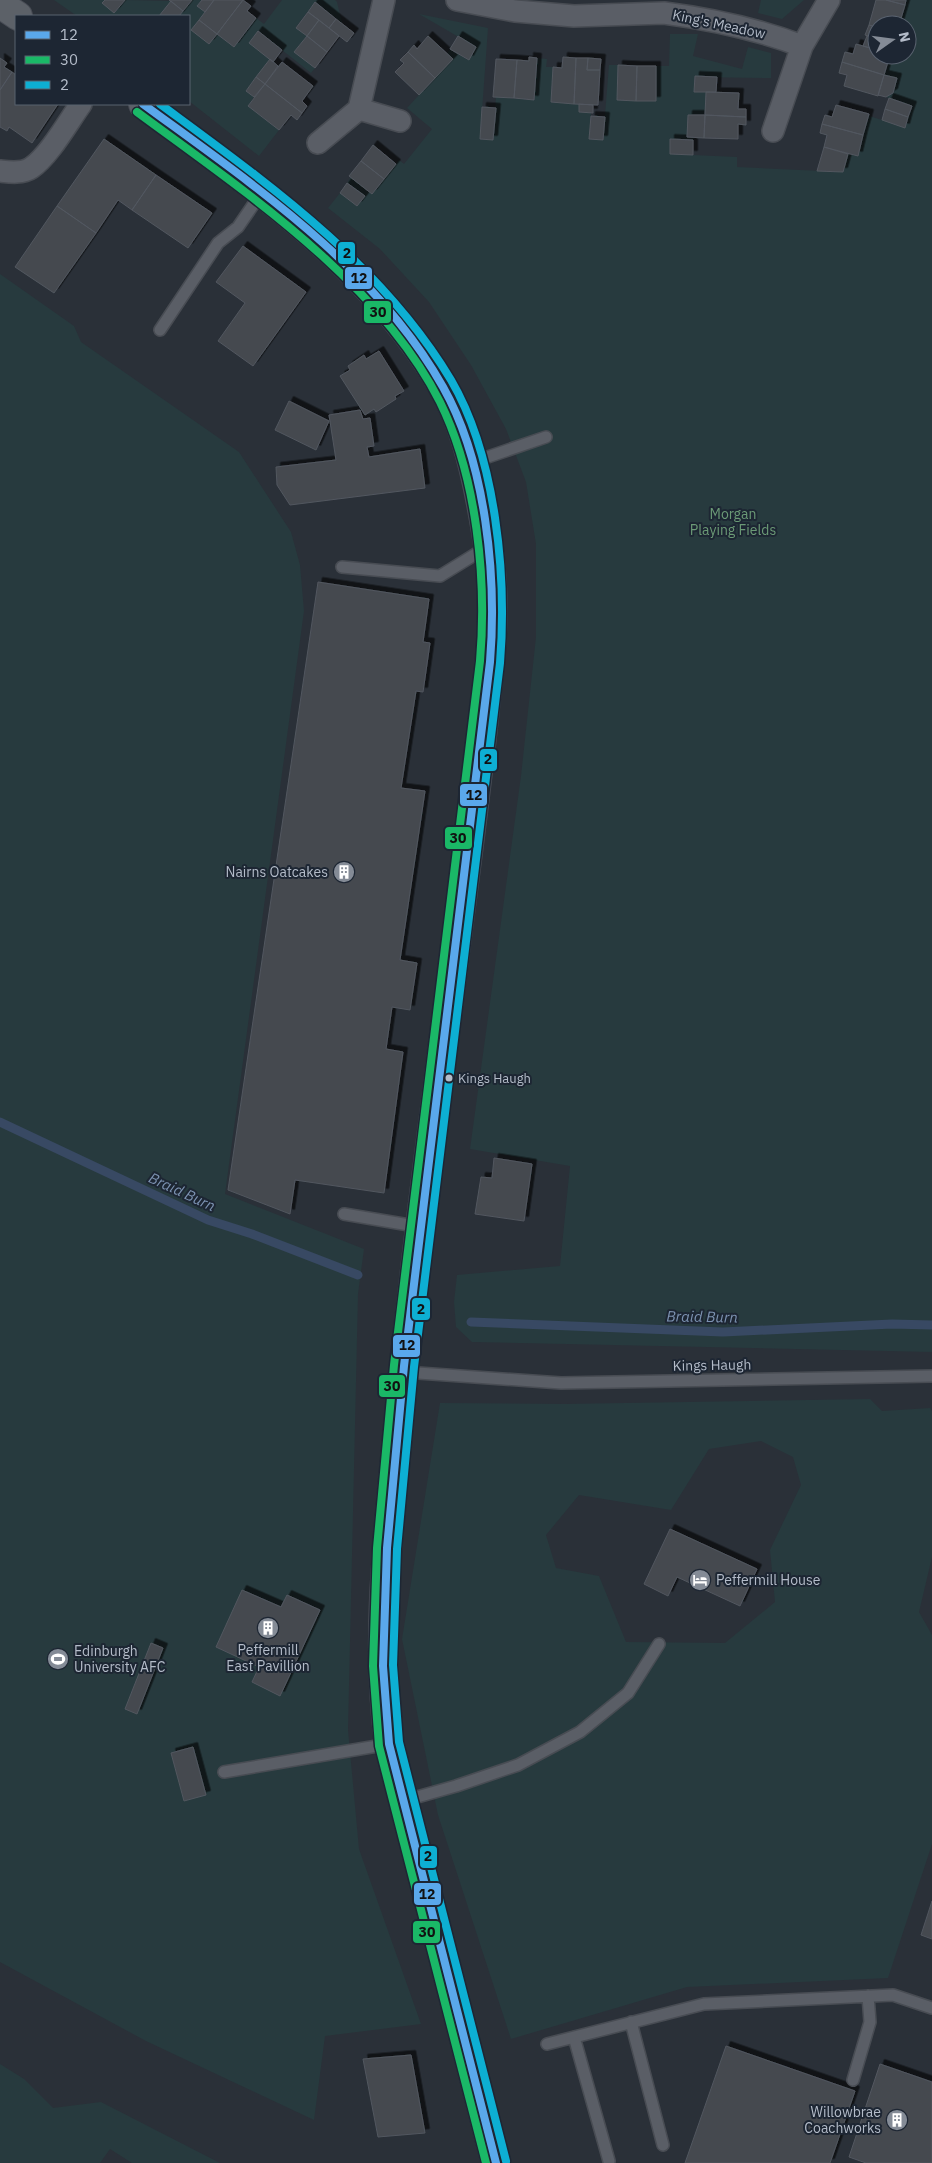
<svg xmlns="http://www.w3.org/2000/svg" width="932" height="2163" viewBox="0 0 932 2163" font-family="'IBM Plex Sans',sans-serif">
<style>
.green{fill:#273a3e;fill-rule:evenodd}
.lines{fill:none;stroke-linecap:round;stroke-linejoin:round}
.stream{stroke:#384963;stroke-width:9}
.building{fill:#444950;stroke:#52575f;filter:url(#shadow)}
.service-casing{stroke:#484c53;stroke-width:14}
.minor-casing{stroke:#484c53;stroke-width:24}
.primary-casing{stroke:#484c55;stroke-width:30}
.service{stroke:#5a5e66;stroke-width:11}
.minor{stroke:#5a5e66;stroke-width:21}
.primary{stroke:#5c6168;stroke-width:28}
.bus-1-casing{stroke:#1d2633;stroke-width:11}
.bus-2-casing{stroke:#1d2633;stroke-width:11}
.bus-3-casing{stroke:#1d2633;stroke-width:11}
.bus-1{stroke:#5aa8eb;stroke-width:8}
.bus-2{stroke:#1ab867;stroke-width:8}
.bus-3{stroke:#0dafd3;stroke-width:8}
.bus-dot{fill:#b4bcc9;stroke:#1d2633;stroke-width:2}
.labels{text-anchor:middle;stroke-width:4;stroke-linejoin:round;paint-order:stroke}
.bus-label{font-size:13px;fill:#b4bcc9;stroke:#1d2633;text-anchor:start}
.street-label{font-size:14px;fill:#b4bcc9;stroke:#1d2633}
.park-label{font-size:14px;fill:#6b9a76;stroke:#1d2633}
.poi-label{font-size:14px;fill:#b4bcc9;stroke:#1d2633;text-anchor:end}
.water-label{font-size:15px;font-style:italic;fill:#7c92b1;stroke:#1d2633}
.line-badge{stroke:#1d2633;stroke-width:2}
.pale-badge-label{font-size:14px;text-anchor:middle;font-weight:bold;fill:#111}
</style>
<defs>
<filter id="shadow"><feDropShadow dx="4.5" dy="-4.5" stdDeviation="0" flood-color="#0009"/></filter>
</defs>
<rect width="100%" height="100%" fill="#2a3038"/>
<!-- green -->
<path class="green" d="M54,0H105L102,3L114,13L125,0L171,1L159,16H77Z
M192,0H202L197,6L205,12L191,30L217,34L234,47L256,18L264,24L282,0H335L337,2L342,23L315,2L296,27L307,36L294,52L315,68L311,73L258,31L249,43L270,59L246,91L254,97L248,106L279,130L259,156L189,101V16H179Z
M761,0H804L782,19L758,13Z
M906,0H932V1352L472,1342L456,1327L454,1302L457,1275L560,1266L570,1166L470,1149L521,776L536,637V544L526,482L506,429L471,365L429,302L380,249L328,208L340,193L357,206L364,196L347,183L351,177L372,194L399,160L404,164L432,129L407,108L452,59L447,54L450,49L468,60L476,47L419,14L488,28L480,139L493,140L496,97L534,100L537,58L547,59L546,67H553L551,102L579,104V112L591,113L589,139L603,140L609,65H618V100L655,101L656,66H669L670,34H698L693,56L742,69L748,47L771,53V78L695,77L694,91L706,92L705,115L687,137L694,138L693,140L671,139L670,154L737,157V167L843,172L848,154L858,156L869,116L905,127L912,106L886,97L893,92L896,78L884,75L890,55H907V25H899Z
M0,274L74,326L81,342L239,452L291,532L300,565L304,611L225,1194L364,1249L358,1294L348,1730L359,1849L421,2024L325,2036L314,2120L146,2041L0,1962Z
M870,1399L882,1411L930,1408L932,1411V1557L919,1612L932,1635V1844L888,1978L687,1987L511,2039L438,1815L402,1639L440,1403L565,1404ZM761,1441L793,1457L801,1485L770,1550L775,1602L725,1643L626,1642L599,1576L556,1568L546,1535L579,1495L671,1510L709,1449Z
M0,2064L24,2079L53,2108L101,2102L220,2163H132L110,2149L100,2163H0Z"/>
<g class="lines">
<!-- stream -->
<path class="stream" d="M0,1122L208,1220L252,1234L358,1275
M471,1322L723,1332L892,1324L932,1325"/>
</g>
<!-- building -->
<path class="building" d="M105,0H125L114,13L102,3Z
M169,0H192L183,11Z
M202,0H214L205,12L197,6Z
M214,0H243L217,34L199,20Z
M243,0L251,6L247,11L256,18L234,47L217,34Z
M876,0H886L905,5L899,25H877V27L869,25Z
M886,0H906L905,5Z
M171,1L183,11L179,16H159Z
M315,2L336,19L329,28L308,12Z
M308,12L319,20L307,36L296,28Z
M336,19L354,33L347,42L329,28Z
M199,20L217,34L209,44L191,30Z
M319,20L339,36L327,52L307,36Z
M869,25L877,27V39L865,35Z
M258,31L282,50L273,62L249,43Z
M307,36L327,52L315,68L294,52Z
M428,36L453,59L435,78L408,52L414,45L417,49Z
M458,36L476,47L469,60L450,49Z
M867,36L877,39V50L863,46Z
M856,44L877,50V55H890L884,75L842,62L845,52L853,54Z
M408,52L435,78L419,95L395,72L404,63L400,60Z
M529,57L537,58L534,100L514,98L517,60L529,61Z
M563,57L576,58L574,104L551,102L553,67L562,68Z
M0,58L7,63L4,67L12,72L0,90Z
M576,58H588L587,70H600L598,105L574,104Z
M588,58L601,59L600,70H587Z
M270,59L278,66L265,84L256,77Z
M496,59L517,60L514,98L493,97Z
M282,62L313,86L302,101L307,106L302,113L265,84Z
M842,62L884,75L878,96L844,86L847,75L839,73Z
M618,65L637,66L636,101L617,100Z
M637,66H656V101H636Z
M12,72L16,75V104H58L32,143L9,127L7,131L0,127V90Z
M884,75L897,78L893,93L886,97L878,95Z
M695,76L717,77L716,92H694Z
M256,77L265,84L254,97L246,91Z
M265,84L302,113L297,120L291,115L279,130L248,106Z
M706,92L739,93L738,109H746V117L705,115Z
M889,98L912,106L908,117L885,109Z
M579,104L593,105V113L579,112Z
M836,105L869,114L863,135L822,124L825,115L832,117Z
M482,107L496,108L493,140L480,139Z
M885,109L908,117L905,128L882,120Z
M688,115H705L704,138L687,137Z
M705,115L746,117V125L738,124V139L704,138Z
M591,116L605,117L603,140L589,139Z
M822,124L863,135L858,156L824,147L827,135L820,133Z
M104,139L156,175L132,210L118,200L96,233L57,206Z
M670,139L693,140V155L670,154Z
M373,145L396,164L384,179L361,161Z
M824,147L848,154L843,172L817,171Z
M361,161L384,179L372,194L349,176Z
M156,175L212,213L188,248L132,210Z
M347,183L365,196L357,206L340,193Z
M57,206L96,233L54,293L15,267Z
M243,246L306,292L253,366L218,341L245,303L216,282Z
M379,351L404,391L395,396L396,399L376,412L374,409L365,415L340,376L350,370L348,366L364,355L366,359Z
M289,401L329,421L316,450L275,430Z
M360,410L363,419L370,418L374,446L367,447L369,457L420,449L425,488L290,505L277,485L276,467L336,460L329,415Z
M318,582L429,599L423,642L430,643L423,692L416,691L401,788L425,791L400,960L417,963L410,1010L392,1007L386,1049L403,1052L384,1193L295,1180L290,1214L228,1190Z
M494,1158L532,1164L524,1221L475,1214L481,1177L492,1178Z
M670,1529L757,1569L740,1606L677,1577L668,1596L644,1584Z
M242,1590L281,1607L287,1595L320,1610L280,1696L252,1682L259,1667L216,1647Z
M151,1643L163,1648L137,1714L125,1709Z
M193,1747L206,1795L184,1801L171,1753Z
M932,1901V1939L921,1935Z
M726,2046L855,2091L830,2163H685Z
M411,2055L425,2133L378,2137L363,2059Z
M880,2064L932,2082V2163H866L849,2157Z"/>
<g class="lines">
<!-- service casing -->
<g class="service-casing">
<path id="service" d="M160,330L218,243L238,227L262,192
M473,462L546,437
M342,567L440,576L487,547
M344,1214L421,1227
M404,1372L561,1383L932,1376
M224,1772L389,1744
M403,1801L456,1786L518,1765L580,1732L628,1693L659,1644
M631,2022L663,2145
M574,2037L609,2161
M547,2044L704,2004L893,1995L932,2008
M853,2080L870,2022L868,1996"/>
</g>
<!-- minor casing -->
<g class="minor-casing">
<path id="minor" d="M457,0L515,11L574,16L664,13C711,19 757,29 802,46L773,131
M802,46L829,0
M359,109L400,121
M318,143L359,109L384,0
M0,171C9,172 22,174 31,168C49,156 68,122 81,104"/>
</g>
<!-- primary casing -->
<g class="primary-casing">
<path id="primary" d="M0,4L18,16
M143,104C252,185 372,265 442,385C463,422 473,462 481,504C486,530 491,557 492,584C495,626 489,667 485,709C478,777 469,846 460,914C438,1086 414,1258 398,1431C388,1536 375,1639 389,1744L496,2163"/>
</g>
<!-- service -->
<use href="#service" class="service"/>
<!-- minor -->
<use href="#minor" class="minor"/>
<!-- primary -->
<use href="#primary" class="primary"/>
<!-- bus-1 casing -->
<g class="bus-1-casing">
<path id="bus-1" d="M143,104C252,184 375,266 443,387C486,463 497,576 490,662L404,1366L387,1548L383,1666L389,1744L496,2163"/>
</g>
<!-- bus-2 casing -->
<g class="bus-2-casing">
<path id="bus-2" d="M137,112C244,191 379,281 440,402C477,477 487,580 480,661L394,1365L377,1548L373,1666L379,1746L486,2163"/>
</g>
<!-- bus-3 casing -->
<g class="bus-3-casing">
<path id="bus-3" d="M160,104C267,183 381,263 451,380C496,457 507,576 500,663L414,1367L397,1549L393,1665L399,1742L506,2161"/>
</g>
<!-- bus-1 -->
<use href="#bus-1" class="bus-1"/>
<!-- bus-2 -->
<use href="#bus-2" class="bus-2"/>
<!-- bus-3 -->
<use href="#bus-3" class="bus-3"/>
</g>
<!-- icons -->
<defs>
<g id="building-disc" transform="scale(1.125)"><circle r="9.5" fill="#848b96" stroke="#1d2633"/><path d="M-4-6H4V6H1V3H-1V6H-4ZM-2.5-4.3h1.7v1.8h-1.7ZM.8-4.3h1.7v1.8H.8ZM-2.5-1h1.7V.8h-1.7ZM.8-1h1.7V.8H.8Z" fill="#fff"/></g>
<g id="hotel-disc" transform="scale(1.125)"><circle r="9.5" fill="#848b96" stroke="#1d2633"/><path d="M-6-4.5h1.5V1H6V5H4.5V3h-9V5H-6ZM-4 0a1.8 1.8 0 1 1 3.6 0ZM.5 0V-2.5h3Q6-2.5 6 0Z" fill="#fff"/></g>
<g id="stadium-disc" transform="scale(1.125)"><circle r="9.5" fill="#848b96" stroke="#1d2633"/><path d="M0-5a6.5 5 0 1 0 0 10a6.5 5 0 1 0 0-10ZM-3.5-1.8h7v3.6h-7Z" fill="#fff"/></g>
</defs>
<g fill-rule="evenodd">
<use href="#building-disc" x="344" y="872"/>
<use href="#hotel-disc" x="700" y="1580"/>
<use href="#building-disc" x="268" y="1628"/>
<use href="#stadium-disc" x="58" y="1659"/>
<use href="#building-disc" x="897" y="2120"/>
</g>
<!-- markers -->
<circle class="bus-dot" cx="449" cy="1078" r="4.5"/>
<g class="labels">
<!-- bus labels -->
<g class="bus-label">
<text x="458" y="1083">Kings Haugh</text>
</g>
<!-- street labels -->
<g class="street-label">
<text transform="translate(719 24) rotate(12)" y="5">King's Meadow</text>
<text transform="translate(712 1365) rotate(-1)" y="5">Kings Haugh</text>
</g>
<!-- park labels -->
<g class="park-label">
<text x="733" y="519">Morgan<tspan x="733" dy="16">Playing Fields</tspan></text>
</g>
<!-- poi labels -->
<g class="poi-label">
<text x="328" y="877">Nairns Oatcakes</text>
<text x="716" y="1585" text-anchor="start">Peffermill House</text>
<text x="268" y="1655" text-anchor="middle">Peffermill<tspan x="268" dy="16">East Pavillion</tspan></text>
<text x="74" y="1656" text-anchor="start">Edinburgh<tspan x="74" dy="16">University AFC</tspan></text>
<text x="881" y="2117">Willowbrae<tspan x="881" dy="16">Coachworks</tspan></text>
</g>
<!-- water labels -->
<g class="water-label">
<text transform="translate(182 1192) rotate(25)" y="5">Braid Burn</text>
<text transform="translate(702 1317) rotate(1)" y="5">Braid Burn</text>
</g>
</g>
<g class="line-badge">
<rect x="337" y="241" width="19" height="24" rx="5" fill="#0dafd3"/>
<rect x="344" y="266" width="29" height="24" rx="5" fill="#5aa8eb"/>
<rect x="363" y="300" width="29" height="24" rx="5" fill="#1ab867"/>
<rect x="479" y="748" width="19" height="24" rx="5" fill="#0dafd3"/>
<rect x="459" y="783" width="29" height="24" rx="5" fill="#5aa8eb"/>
<rect x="444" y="826" width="29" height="24" rx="5" fill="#1ab867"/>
<rect x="411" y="1297" width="20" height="24" rx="5" fill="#0dafd3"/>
<rect x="392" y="1334" width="29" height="24" rx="5" fill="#5aa8eb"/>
<rect x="378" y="1374" width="28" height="24" rx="5" fill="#1ab867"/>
<rect x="419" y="1845" width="19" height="24" rx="5" fill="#0dafd3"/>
<rect x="413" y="1882" width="29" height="24" rx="5" fill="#5aa8eb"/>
<rect x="412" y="1920" width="29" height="24" rx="5" fill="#1ab867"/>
</g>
<g class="pale-badge-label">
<text x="347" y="258">2</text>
<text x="359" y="283">12</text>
<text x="378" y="317">30</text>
<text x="488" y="764">2</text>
<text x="474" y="800">12</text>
<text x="458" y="843">30</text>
<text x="421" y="1314">2</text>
<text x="407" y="1350">12</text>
<text x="392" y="1391">30</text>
<text x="428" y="1861">2</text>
<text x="427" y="1899">12</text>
<text x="427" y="1937">30</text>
</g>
<!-- legend -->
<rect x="15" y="15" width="175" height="90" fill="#1d2633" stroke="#59626f"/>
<rect x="25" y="31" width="25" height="8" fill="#5aa8eb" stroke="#59626f"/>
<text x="60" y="40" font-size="15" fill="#b4bcc9">12</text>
<rect x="25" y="56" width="25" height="8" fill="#1ab867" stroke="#59626f"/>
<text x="60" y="65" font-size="15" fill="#b4bcc9">30</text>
<rect x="25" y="81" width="25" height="8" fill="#0dafd3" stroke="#59626f"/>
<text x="60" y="90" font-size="15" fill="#b4bcc9">2</text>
<!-- north arrow -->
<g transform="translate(892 40) rotate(76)"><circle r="24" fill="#1d2633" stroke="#59626f"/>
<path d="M0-4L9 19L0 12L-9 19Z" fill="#848b96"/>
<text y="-8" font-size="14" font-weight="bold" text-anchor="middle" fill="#b4bcc9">N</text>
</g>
</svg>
